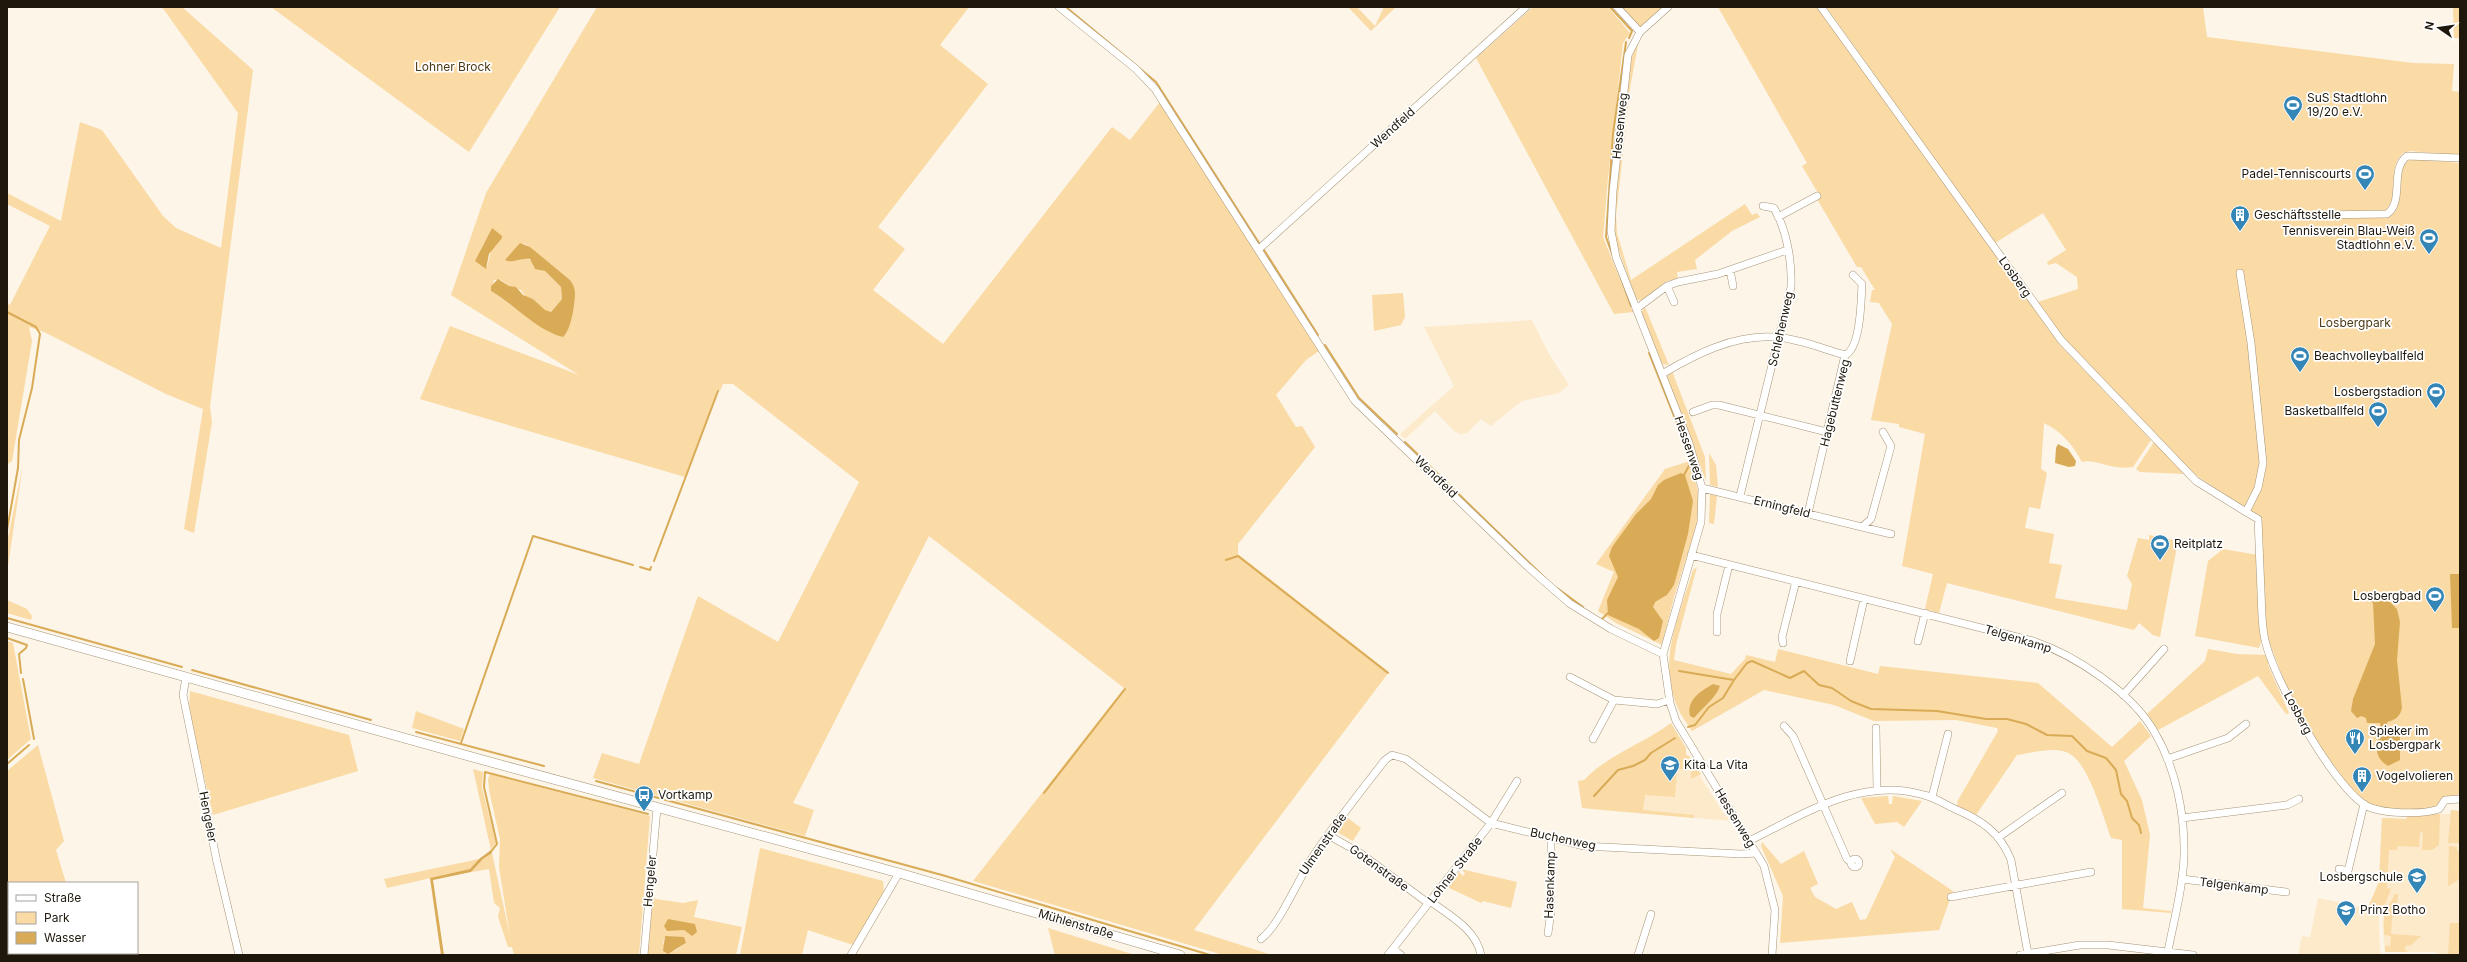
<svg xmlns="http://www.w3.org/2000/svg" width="2467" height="962" viewBox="0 0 2467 962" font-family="Inter,sans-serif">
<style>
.built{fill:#fdeacb}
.green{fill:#fadaa5;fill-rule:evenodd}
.water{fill:#daab56}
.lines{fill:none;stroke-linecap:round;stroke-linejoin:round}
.stream{stroke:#daab56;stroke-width:2}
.minor-casing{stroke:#a79577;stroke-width:8}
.major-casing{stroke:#a79577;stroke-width:10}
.minor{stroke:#fff;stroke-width:7}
.major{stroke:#fff;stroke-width:9}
.labels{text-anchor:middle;stroke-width:3.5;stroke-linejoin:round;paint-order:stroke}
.park-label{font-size:12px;fill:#4c3814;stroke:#fff}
.poi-label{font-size:12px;fill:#1e170b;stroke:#fff;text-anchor:start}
.street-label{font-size:12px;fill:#1e170b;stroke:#fff}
</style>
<rect width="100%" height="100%" fill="#fcf5e8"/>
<!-- built -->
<path class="built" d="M1532,320L1549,354L1569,385L1559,393L1522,401L1491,426L1481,419L1467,433L1460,434L1454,431L1435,411L1405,439L1400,434L1454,386L1424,327Z
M1685,752L1724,814L1732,821L1589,809Z
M2451,810L2460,811V955H2443L2434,952H2385L2382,921L2386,910L2369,905L2379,882L2382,818L2406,819L2409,814H2450Z
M2318,898L2381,911L2379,918L2380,954L2298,955L2302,936L2310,937Z"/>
<!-- green -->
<path class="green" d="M162,7H182L253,70L210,406L212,422L194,533L184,529L203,409L166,394L44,332L29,327L32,341L12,461L7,465V303L10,305L50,226L7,204V193L61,221L80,122L102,130L163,216L176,228L221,248L238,113Z
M271,7H560L469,152Z
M597,7H969L940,45L988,84L878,227L905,249L873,290L943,344L1112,127L1130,140L1160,102L1319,351L1306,360L1276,395L1296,427L1302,426L1315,447L1238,544V554L1389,672L1194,930L1272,955H1223L973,881L1124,688L929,536L793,803L814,810L805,836L593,778L602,753L639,764L698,596L778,642L859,482L733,384H723L720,391L718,390L685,477L420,399L450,326L579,375L451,295L486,193ZM492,228C493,244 491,252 487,267L480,251ZM524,243L570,280C580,295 572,319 565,335C547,338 508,301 491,291L494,280H501L509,286L521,290L526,297L533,299L545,311L551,312L562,299L561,287L545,271L533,267V262C527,257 523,258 516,261Z
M1348,7H1357L1375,26L1384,7H1396L1371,31Z
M1533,7H1608L1630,33L1623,43L1608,178L1603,237L1633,312L1614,314L1476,58Z
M1619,7H1663L1642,26L1637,27Z
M1718,7H1818L2060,345L2151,440L2133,467C2114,471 2094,458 2082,462C2072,444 2062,432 2044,423L2041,469L2047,473L2040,509L2029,507L2025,528L2054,534L2049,563L2062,565L2055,598L2127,610L2132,584L2127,576L2138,538L2149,540V535L2178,541L2160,637L2153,635L2139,623L2134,630L1947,583L1939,613L1925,609L1933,574L1902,566L1925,434L1899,427V424L1871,420L1892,324L1879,303L1870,302L1872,290H1875L1861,267H1857L1817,199L1818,193L1802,166L1807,163Z
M1826,7H2203L2207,37L2413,63L2454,64L2452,91L2460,92V156L2411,151L2403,153C2386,168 2401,195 2386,210L2318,212L2317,217H2388L2396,211C2400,197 2395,163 2413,159L2460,163V796L2443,798L2435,809H2385L2364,802L2346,782L2311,734L2288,690L2264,629L2260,515L2252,512L2250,508L2263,478L2264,443L2242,273H2238L2249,343L2262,464L2257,488L2250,502L2243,507L2191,472L2066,341L2038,302L2078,289L2077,277L2056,263L2048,265L2047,262L2066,250L2043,213L1995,243Z
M2453,7H2460V38H2454Z
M1639,39L1630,88L1616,216L1617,233L1631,280L1745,204L1752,215L1757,213L1760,217L1732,231L1695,260L1697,269L1677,272L1678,279L1667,281L1642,301L1636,299L1614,237L1616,188L1630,62Z
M1403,293L1405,317L1401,325L1374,331L1372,295Z
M1645,307L1669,365L1662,364L1641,313Z
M1672,371L1705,457L1706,481L1668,380L1667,377Z
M2154,442L2185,474L2140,472L2136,469Z
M1709,453L1716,465L1718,487L1710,485Z
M1690,461L1698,491V521L1674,597L1662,645L1616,623L1598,611L1614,572L1596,564L1665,469Z
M23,464L7,573V543Z
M1710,494L1717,496L1714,524L1709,523Z
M2223,549L2258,555L2261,642L2259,648L2195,636L2208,561Z
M1697,567L1676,645L1674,660L1731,674L1745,659L1746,655L1775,662L1778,649L1878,674L1880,666L2038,683L2112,747L2140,721L2151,736L2124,761L2142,800L2150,835L2143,908L2171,911V913L2122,909V840L2111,838C2103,817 2088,759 2066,752C2051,747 2031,753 2017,755L1976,815L1956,806L1958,803L1957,802L1998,731L1997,728L1956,720L1874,721L1834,705L1764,690L1692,731C1688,724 1681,716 1677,706C1657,660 1680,614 1693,570Z
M7,600L27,609L32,616L31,620L7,613Z
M7,641L13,643L31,739L7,760Z
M2208,649L2237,654L2268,655V665L2289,713L2286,714L2258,676L2158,730L2147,714L2205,661Z
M190,691L349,735L358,771L213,815L189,711Z
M416,711L464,729L460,741L412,728Z
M1671,723L1686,748V755L1689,756L1701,774L1691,779V770L1677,769L1675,797L1645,795L1643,810L1694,815V818L1582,808L1578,781L1584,780C1609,754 1643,744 1671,723Z
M38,745L64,841L56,850L66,883H9V953H85V955H7V771Z
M473,769L483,772L482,788L496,843L491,850Z
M490,774L650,816L639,955H514L512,947H508L498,917L500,908L494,903L489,869L471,872L483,859L492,853L510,936L499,867L500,839L489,790L488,779Z
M1888,796L1889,804H1892L1893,796L1922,801L1904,827L1897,822L1875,824L1861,798Z
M2451,810L2460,811V843H2448Z
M2409,814H2440L2439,845L2432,850H2422L2423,833L2420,832L2419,847L2398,846L2397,850H2389L2387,888L2391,889L2383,909L2369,905L2379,882L2382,818L2406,819Z
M1345,818H1348L1361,828L1353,841L1335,831Z
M1762,842L1781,864L1804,851L1818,884L1810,888L1815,897L1836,909L1852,902L1860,920L1866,919L1895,857L1890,849L1953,891L1939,930L1780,943L1783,896L1761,846Z
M2449,846L2457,847V850L2460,852V879L2448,886Z
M760,848L883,881L884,893L853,945L808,930L802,955H740Z
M479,859L470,869L387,888L384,879Z
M1461,869L1517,882L1511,908L1483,901L1481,903L1447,887L1459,872L1463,876L1465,873Z
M2395,894H2398L2397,909L2395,910L2394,917H2392L2391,934L2421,936L2410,946L2408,945L2404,948L2408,952H2385V946H2390L2391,936L2384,935V914Z
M651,896L656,899L683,903L698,900L694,917L742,927L736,955H646ZM665,936L686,943L675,951L663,943Z
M2450,923H2460V954L2448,955Z
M1048,928L1135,955H1055Z"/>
<!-- water -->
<path class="water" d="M492,228L502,236V238L489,254L486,269L475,261Z
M520,243L530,247L570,280C573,284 575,288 575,294C575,304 571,330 563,337C536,330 515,305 491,291V286L498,279L509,286L516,287L523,295L533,299L545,310L551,312L562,299L561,287L545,271L535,269L530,259C521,257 513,264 505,260Z
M2058,444L2068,449L2076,461L2075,466L2069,467L2055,463L2056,448Z
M1681,473L1685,475L1693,501L1688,534L1674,585L1667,595L1655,602L1653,607L1663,621L1659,638L1654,641L1639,629L1608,615L1607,600L1618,577L1609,556L1612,547L1636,514L1651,499L1658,485L1664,480Z
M2450,574H2460V628H2452Z
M2363,591L2365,595L2374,600L2389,601L2397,609L2400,622L2397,660L2402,708C2400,717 2395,720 2387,722L2388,727L2394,728L2400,735V760L2388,766C2367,753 2383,737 2380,723H2367L2366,718L2361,716L2357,718L2351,711L2353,699L2375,644L2373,603L2360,595V592Z
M1713,684L1720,686C1715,699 1703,707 1694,718L1690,716C1686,700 1701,691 1713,684Z
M491,850L492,853L483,859L471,872L433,880L444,955H441L430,878L470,869L479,859Z
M668,919L695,924L697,932L692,936L684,930L667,931L664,926Z
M665,936L684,937L686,943L668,954L663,951Z"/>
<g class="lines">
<!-- stream -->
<path class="stream" d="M1066,7L1156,82L1259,243
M1610,7L1632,31L1629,38
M1626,42L1613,134L1606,237L1631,306
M1264,250L1318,335
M7,312L36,327L40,334L32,388L19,440L18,468L7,530
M1325,345L1359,398L1397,434
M1649,353L1689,454
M1405,442L1545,578
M1684,475L1691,462
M1226,560L1238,556L1388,673
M654,561L718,391
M640,567L650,570L651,567
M1557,588L1583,607
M7,618L182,667
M1601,620L1608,613
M7,638L27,645L26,648L19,654L21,673
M192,670L371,720
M1679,671L1734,680L1747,663L1752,661L1790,678L1804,671L1819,685L1832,688L1851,701L1871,709L1937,711L1986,719H2007L2026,724L2047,735L2072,736L2087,751L2106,758L2116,770L2121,794L2127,801L2132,818L2139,825L2141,833
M23,679L34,739
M1688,727L1695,725L1709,707L1723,698L1734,680
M416,732L544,766
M461,743L533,536L633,565
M7,764L29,745
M596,781L942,875L1210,955
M1044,793L1125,689
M1594,796L1618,770L1633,766L1645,760L1651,753L1675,738
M490,853L497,844L484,787L485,772L648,814"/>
<!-- minor casing -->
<g class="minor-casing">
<path id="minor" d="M1059,7L1136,69L1155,89L1355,401L1528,567L1569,603L1611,629L1663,654
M1617,7L1640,32
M1668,7L1640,32L1628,55L1613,191L1611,231L1616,257L1689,443L1702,488L1701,522L1663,654L1670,703L1676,721L1764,866L1775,910L1772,955
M1821,7L2061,340L2196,481L2246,512L2258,488L2263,463L2251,343L2240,273
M2317,215L2387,214C2405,201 2389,170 2407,156L2460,158
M1778,217L1817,196
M1259,249L1526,7
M1730,270L1733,286
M1667,286L1674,302
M1636,309L1667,286L1678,282L1718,274L1787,250
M1662,374C1696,354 1733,335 1774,337C1797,338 1823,349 1845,355
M1693,412L1712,405H1719L1827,432
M1702,488L1862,527L1871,519L1891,446L1883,432
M1740,496L1791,287C1792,261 1787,231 1774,208L1763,206
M2246,512L2258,519C2259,543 2260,567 2261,592C2262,608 2261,624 2265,640C2273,678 2332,784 2365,805C2380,814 2422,815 2439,809L2445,800L2460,799
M1808,513L1845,355C1861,348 1861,300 1862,284L1853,275
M1862,527L1891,534
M1691,555L2033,641C2075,655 2133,693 2155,733C2176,769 2185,814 2184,856C2183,887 2174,920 2168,951
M1717,632V614L1729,565
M1918,641L1925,613
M1783,643L1782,637L1796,581
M1850,661L1864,599
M186,677L183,695L217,862L239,955
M1570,677L1614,700
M2123,695L2164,649
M1784,726L1793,736L1847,859L1851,862
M1876,728L1877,790
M1593,739L1614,700L1657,704L1669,700
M2167,759L2228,738L2246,724
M1932,797L1948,734
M2182,818L2287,805L2299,799
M1328,835L1360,853L1428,903
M1999,837L2062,793
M1749,841C1804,814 1861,776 1924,795C1936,798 1944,804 1955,809C1981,820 2000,832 2011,860L2028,954
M1851 863a4 4 0 1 1 8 0a4 4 0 1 1-8 0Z
M2339,869L2348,871L2364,804
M2182,879L2286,892
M1951,897L2091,872
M1430,901C1450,916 1476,929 1481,955
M1548,933L1551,911V837
M1261,939C1280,925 1299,877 1314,855C1336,822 1361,791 1385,760L1392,755L1406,759L1491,823L1584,846L1741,854L1756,853
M1393,949L1401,955
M644,955L657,808
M851,955L899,873
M1388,955L1491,823L1517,781
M1638,955L1651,914
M2020,955L2080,945H2108L2193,955"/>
</g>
<!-- major casing -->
<g class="major-casing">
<path id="major" d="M7,627L483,760L899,873L1180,955"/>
</g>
<!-- minor -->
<use href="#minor" class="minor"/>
<!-- major -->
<use href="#major" class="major"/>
</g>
<!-- icons -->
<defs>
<g id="stadium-pin" transform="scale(1)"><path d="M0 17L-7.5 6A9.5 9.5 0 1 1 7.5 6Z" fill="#3486b7" stroke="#fff"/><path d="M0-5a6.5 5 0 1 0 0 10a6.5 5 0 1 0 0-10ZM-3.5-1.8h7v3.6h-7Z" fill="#fff"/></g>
<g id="building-pin" transform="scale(1)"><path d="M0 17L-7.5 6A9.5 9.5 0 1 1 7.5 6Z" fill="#3486b7" stroke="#fff"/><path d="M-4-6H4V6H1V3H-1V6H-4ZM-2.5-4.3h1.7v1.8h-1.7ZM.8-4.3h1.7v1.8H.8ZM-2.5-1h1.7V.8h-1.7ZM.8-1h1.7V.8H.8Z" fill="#fff"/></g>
<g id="restaurant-pin" transform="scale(1)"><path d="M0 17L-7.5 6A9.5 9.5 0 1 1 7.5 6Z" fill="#3486b7" stroke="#fff"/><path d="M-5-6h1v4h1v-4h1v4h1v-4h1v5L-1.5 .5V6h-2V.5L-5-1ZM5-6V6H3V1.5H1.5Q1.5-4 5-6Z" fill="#fff"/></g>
<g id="school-pin" transform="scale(1)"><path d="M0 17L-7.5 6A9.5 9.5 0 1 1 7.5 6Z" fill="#3486b7" stroke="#fff"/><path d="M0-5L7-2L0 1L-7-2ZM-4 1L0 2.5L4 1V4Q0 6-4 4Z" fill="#fff"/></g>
<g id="bus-pin" transform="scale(1)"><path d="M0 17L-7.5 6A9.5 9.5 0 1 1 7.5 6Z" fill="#3486b7" stroke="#fff"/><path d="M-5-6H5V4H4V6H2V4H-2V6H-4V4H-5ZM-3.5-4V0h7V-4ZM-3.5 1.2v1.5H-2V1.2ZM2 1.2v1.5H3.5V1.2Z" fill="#fff"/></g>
</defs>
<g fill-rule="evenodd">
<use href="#stadium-pin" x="2293" y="105"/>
<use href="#stadium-pin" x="2365" y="174"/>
<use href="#building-pin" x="2240" y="215"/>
<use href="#stadium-pin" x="2429" y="238"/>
<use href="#stadium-pin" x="2300" y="356"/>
<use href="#stadium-pin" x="2436" y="392"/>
<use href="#stadium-pin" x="2378" y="411"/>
<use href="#stadium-pin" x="2160" y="544"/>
<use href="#stadium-pin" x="2435" y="596"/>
<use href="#restaurant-pin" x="2355" y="738"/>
<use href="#school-pin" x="1670" y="765"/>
<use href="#building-pin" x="2362" y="776"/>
<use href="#bus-pin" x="644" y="795"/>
<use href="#school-pin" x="2417" y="877"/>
<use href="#school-pin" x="2346" y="910"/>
</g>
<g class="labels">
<!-- park labels -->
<g class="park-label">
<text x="453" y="71">Lohner Brock</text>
<text x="2355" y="327">Losbergpark</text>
</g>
<!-- poi labels -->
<g class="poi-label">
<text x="2307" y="102">SuS Stadtlohn<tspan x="2307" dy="14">19/20 e.V.</tspan></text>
<text x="2351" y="178" text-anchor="end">Padel-Tenniscourts</text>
<text x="2254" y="219">Geschäftsstelle</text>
<text x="2415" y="235" text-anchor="end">Tennisverein Blau-Weiß<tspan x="2415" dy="14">Stadtlohn e.V.</tspan></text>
<text x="2314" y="360">Beachvolleyballfeld</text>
<text x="2422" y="396" text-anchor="end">Losbergstadion</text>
<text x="2364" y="415" text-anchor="end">Basketballfeld</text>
<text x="2174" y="548">Reitplatz</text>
<text x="2421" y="600" text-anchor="end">Losbergbad</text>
<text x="2369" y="735">Spieker im<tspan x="2369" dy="14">Losbergpark</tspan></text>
<text x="1684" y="769">Kita La Vita</text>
<text x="2376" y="780">Vogelvolieren</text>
<text x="658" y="799">Vortkamp</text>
<text x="2403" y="881" text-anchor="end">Losbergschule</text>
<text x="2360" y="914">Prinz Botho</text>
</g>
<!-- street labels -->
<g class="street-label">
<text transform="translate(1620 126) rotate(-84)" y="4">Hessenweg</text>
<text transform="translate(1393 128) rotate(-42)" y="4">Wendfeld</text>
<text transform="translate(2015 277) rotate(54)" y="4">Losberg</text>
<text transform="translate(1781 329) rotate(-77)" y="4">Schlehenweg</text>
<text transform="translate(1835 403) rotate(-76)" y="4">Hagebuttenweg</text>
<text transform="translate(1689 448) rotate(71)" y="4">Hessenweg</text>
<text transform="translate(1436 477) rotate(44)" y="4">Wendfeld</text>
<text transform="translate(1782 507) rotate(14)" y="4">Erningfeld</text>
<text transform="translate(2018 639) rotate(17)" y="4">Telgenkamp</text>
<text transform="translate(2298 713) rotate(62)" y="4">Losberg</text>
<text transform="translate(208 817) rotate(79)" y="4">Hengeler</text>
<text transform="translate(1735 818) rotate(59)" y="4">Hessenweg</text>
<text transform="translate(1563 839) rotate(12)" y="4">Buchenweg</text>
<text transform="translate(1323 844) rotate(-55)" y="4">Ulmenstraße</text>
<text transform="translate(1379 868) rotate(36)" y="4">Gotenstraße</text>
<text transform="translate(1455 870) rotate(-52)" y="4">Lohner Straße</text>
<text transform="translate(650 881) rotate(-85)" y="4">Hengeler</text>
<text transform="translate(1550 885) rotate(-88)" y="4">Hasenkamp</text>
<text transform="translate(2234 886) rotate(7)" y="4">Telgenkamp</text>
<text transform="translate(1076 924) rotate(16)" y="4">Mühlenstraße</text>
</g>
</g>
<!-- border -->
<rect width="2467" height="962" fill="none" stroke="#1e170b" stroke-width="16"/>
<!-- legend -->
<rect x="8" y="882" width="130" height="72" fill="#ffffff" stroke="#a5a29d"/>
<rect x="16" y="895" width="20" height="6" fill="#ffffff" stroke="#a5a29d"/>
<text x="44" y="902" font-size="12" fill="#1e170b">Straße</text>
<rect x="16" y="912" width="20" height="12" fill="#fadaa5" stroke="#a5a29d"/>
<text x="44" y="922" font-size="12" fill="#1e170b">Park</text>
<rect x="16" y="932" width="20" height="12" fill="#daab56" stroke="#a5a29d"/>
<text x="44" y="942" font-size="12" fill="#1e170b">Wasser</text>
<!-- north arrow -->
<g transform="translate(2439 28) rotate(283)" stroke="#ffffff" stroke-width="3" paint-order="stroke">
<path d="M0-3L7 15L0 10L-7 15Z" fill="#1e170b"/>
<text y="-6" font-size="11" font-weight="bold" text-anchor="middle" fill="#1e170b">N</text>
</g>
</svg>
